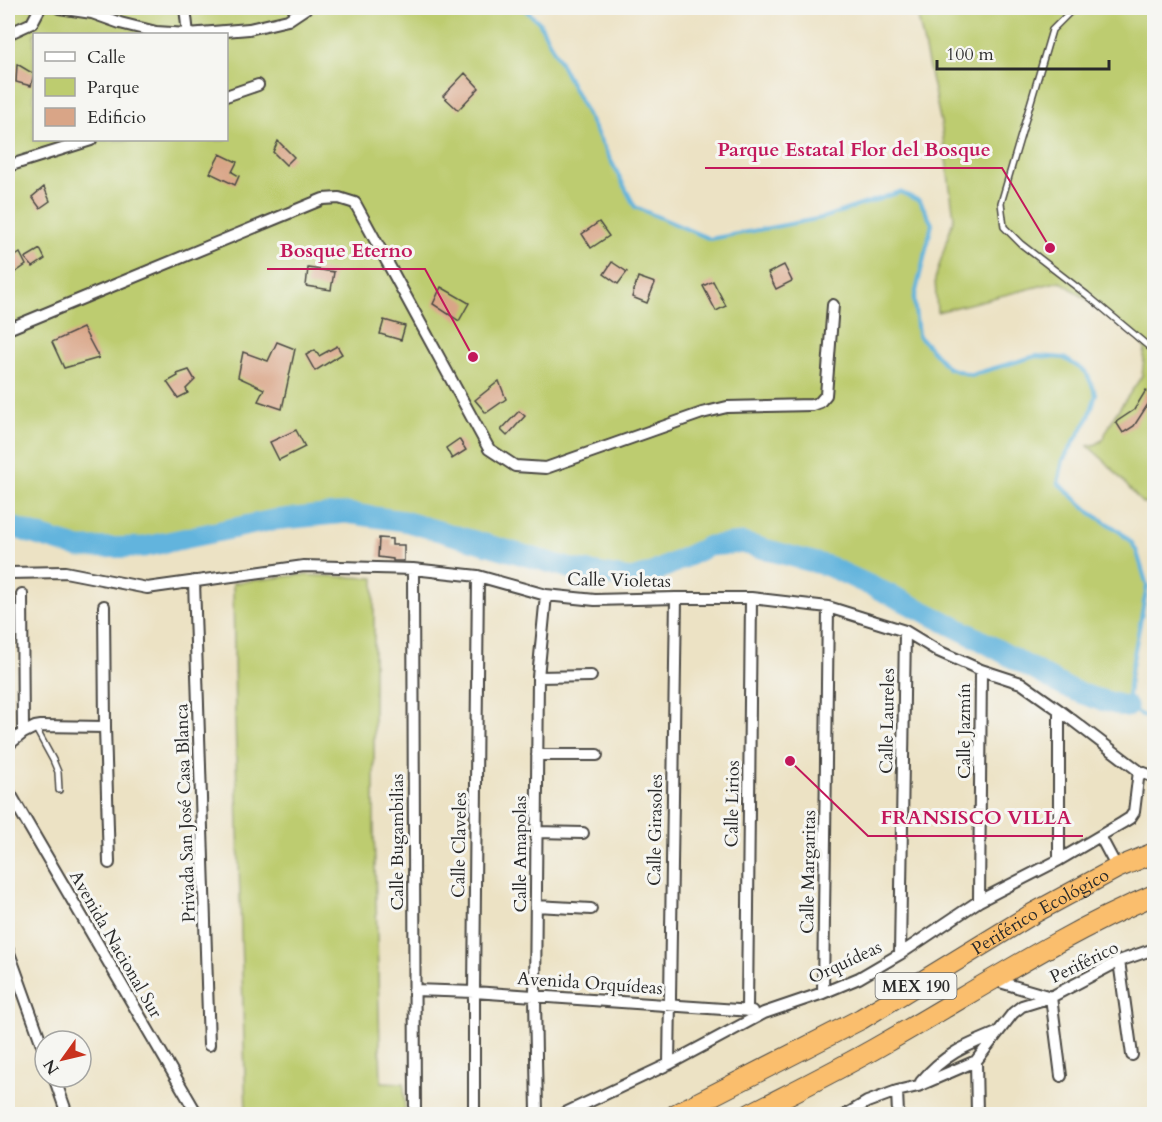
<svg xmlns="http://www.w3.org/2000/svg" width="1162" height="1122" viewBox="0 0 1162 1122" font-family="Cardo,serif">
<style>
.green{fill:#bdcc6f;stroke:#747c4d;stroke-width:1.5;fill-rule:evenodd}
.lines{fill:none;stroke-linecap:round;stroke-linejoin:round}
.stream{stroke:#62b4dd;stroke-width:4}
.river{stroke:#62b4dd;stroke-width:21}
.building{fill:#d9a587}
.lane-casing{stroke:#484642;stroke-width:8}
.street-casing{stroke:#484642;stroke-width:14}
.highway-casing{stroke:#484642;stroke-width:22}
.lane{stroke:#fff;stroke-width:5}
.street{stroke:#fff;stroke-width:10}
.highway{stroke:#fabe6d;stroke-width:20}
.labels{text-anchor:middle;stroke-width:6;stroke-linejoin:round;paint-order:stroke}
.shield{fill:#f6f6f2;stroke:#686867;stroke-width:1.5}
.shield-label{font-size:16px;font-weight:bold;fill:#2b2b2b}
.street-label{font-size:18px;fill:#2b2b2b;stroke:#f6f6f2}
.leader{fill:none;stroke:#c2185b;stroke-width:2}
.callout-dot{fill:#c2185b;stroke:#f6f6f2;stroke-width:2}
.callout-label{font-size:20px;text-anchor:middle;font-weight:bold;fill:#c2185b;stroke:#f6f6f2;stroke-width:6;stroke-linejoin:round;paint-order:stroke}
</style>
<rect width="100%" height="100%" fill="#f6f6f2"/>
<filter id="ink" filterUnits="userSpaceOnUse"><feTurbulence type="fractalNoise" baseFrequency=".0167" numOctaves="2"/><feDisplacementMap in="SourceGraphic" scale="12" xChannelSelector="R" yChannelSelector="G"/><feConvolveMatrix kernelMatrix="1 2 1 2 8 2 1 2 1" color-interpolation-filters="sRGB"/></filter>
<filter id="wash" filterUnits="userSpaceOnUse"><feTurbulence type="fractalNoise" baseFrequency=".008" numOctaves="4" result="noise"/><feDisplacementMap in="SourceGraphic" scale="24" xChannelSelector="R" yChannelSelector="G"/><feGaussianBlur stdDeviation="1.35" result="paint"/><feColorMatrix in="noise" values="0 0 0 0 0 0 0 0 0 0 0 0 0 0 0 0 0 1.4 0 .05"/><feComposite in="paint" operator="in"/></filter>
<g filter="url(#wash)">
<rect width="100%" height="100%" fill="#ece2c4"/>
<!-- green -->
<path class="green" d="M8,8H523L539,22L635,207L710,239L822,218L900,192L920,201L932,224L914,300L918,335L947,368L971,375L1036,356L1064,358L1086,372L1096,394L1089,417L1063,460L1058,483L1091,513L1119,531L1132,543L1137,552L1147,586L1141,613L1127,707L1094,698L1065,687L975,637L895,597L828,566L742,543L709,546L650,574L631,579L569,568L404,521L346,513L273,520L144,547L80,548L30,533L8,525ZM34,34H226V140H34Z
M916,8H1154V526L1148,503H1142L1107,463L1088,446L1097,444L1100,441L1101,442L1115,415L1142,376L1145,348L1136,334L1060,281L937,312L935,279L954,217L941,123Z
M299,575L374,578V828L381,1082L404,1083L405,1114H246L235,718L233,583Z"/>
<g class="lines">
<!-- stream -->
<path class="stream" d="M523,8L539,22L635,207L710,239L822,218L900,192L920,201L932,224L914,300L918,335L948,368L971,375L1036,356L1064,358L1086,372L1096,394L1089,417L1063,460L1058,483L1091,513L1119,531L1132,543L1137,552L1147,586L1130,676L1127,707L1145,717L1154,718"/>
<!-- river -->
<path class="river" d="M8,525L30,533L80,548L144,547L273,520L346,513L404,521L569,568L631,579L650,574L709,546L742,543L828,566L895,597L975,637L1065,687L1094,698L1127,707"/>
</g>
<g id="blocks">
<!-- building -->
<path class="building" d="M17,64L34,74L31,86L16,82Z
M465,73L479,88L458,110L443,96Z
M278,141L294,157L286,165L273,152Z
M220,154L237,162L232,172L239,176L235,185L210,173Z
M44,187L50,201L40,208L32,197Z
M599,222L609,236L591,248L582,234Z
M40,249L45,259L33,267L25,258Z
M20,253L26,265L13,274L8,266V261Z
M612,262L627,272L618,284L604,274Z
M784,265L792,281L776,289L768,273Z
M308,268L334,272L331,290L306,286Z
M638,277L655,283L647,303L632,297Z
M713,281L726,306L716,311L703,286Z
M441,287L469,303L459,321L433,304Z
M384,320L405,326L401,340L380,334Z
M83,328L99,358L64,368L52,342Z
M277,342L295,349L282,409L258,401L264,389L238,377L243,352L268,361Z
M337,346L342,354L315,371L306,355L315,350L319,356Z
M189,370L195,380L186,389L188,393L178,398L167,382L178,376L177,374Z
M499,381L506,399L486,413L475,400Z
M1146,390L1152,398L1134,426L1123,433L1116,422L1134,410Z
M519,411L525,416L507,436L501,430Z
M296,430L305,447L279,460L270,442Z
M459,439L466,450L452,459L446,448Z
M379,538L392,539V545H404V561H393V559L378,557Z"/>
</g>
</g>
<g filter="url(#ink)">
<use href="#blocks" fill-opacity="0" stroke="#484642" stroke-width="1.5"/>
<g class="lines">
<!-- lane casing -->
<g class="lane-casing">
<path id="lane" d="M1074,8L1052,30L1001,203L1004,227L1021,244L1087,295L1154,351
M35,727L53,760L58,772L59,790"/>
</g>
<!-- street casing -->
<g class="street-casing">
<path id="street" d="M59,8L92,13L120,23L156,32L188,34L249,29L288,20L306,8
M185,8L188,34
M8,34L32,23L40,8
M226,96L258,85
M8,166L91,140
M8,329L323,199L339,198L355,203L489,449L515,466L546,468L702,413L727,407L812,405L820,402L826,395L833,305
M413,569L415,1114
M8,573L65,572L147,588L304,566L413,569L478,576L546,595L595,600L676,598H751L828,607L905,631L938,651L981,670L1021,683L1059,710L1139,771L1154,777
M194,581L209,1045
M22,594L23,733
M104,606L105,727L109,863
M538,677L591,676
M8,745L23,733L35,727L41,726L105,727
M537,755H597
M8,790L197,1114
M536,832L583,833
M1100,836L1117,868
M1059,860V710
M979,901L981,670
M536,906L591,909
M8,950L45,1053
M900,954L905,631
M1119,961L1132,1055
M993,980L1051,997
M414,990L474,992L752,1011
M823,993L828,607
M1051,997L1061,1076
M747,1011L751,598
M976,1061L977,1114
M669,1064L676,598
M54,1077L67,1114
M921,1082C943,1055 965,1046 997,1033
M897,1091L898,1114
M474,1114V992L478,576
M537,1114L535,997L538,677L546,595
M563,1114L669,1064L764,1013L823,993L859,978L900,954L979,901L1059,860L1122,823L1130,818L1134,812L1139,771
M847,1114L867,1102L897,1091L918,1086L976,1061L1013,1013L1022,1006L1051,997L1119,961L1154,949"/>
</g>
<!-- highway casing -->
<g class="highway-casing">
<g id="highway">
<path id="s1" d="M676,1114L861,1019L1034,913L1117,868L1154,853"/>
<path d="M750,1114C795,1091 840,1069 883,1044C973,993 1059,935 1154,895"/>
</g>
</g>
<!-- lane -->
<use href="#lane" class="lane"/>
<!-- street -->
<use href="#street" class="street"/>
<!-- highway -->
<use href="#highway" class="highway"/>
</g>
</g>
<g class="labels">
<!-- shield labels -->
<rect class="shield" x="875.5" y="973" width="81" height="26" rx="4.5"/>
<g class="shield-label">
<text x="916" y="992">MEX 190</text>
</g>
<!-- street labels -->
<g class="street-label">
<text transform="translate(619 580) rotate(1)" y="6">Calle Violetas</text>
<text transform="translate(887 721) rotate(-89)" y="6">Calle Laureles</text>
<text transform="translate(964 731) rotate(-90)" y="6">Calle Jazmín</text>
<text transform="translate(732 804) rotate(-89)" y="6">Calle Lirios</text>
<text transform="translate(185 813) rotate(-92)" y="6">Privada San José Casa Blanca</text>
<text transform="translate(655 830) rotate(-89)" y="6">Calle Girasoles</text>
<text transform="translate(397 842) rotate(-90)" y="6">Calle Bugambilias</text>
<text transform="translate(459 845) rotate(-89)" y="6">Calle Claveles</text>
<text transform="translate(520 854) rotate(-90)" y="6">Calle Amapolas</text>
<text transform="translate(808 872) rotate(-89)" y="6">Calle Margaritas</text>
<text dy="6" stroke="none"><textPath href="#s1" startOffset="417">Periférico Ecológico</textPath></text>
<text transform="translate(116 944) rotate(60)" y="6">Avenida Nacional Sur</text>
<text transform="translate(845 962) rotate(-25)" y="6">Orquídeas</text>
<text transform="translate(1084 962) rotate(-26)" y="6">Periférico</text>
<text transform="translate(590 983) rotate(4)" y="6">Avenida Orquídeas</text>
</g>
</g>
<!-- callouts -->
<path class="leader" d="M1050 248L1002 168H705M473 357L425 269H267M790 761L868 836H1083"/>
<g class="callout-dot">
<circle cx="1050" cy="248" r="6"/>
<circle cx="473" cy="357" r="6"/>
<circle cx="790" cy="761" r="6"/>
</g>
<g class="callout-label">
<text x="854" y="156">Parque Estatal Flor del Bosque</text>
<text x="346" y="257">Bosque Eterno</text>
<text x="976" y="824">FRANSISCO VILLA</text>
</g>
<!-- margin -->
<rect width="1162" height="1122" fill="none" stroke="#f6f6f2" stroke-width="30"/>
<!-- legend -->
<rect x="33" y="33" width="195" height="108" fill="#f6f6f2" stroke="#a5a5a2" stroke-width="1.5"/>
<rect x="45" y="52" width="30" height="9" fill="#ffffff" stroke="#a5a5a2" stroke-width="1.5"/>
<text x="87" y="63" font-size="18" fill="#2b2b2b">Calle</text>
<rect x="45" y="78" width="30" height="18" fill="#bdcc6f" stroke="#a5a5a2" stroke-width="1.5"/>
<text x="87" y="93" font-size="18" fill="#2b2b2b">Parque</text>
<rect x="45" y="108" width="30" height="18" fill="#d9a587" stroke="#a5a5a2" stroke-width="1.5"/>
<text x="87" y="123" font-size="18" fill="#2b2b2b">Edificio</text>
<!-- north arrow -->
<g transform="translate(63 1059) rotate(236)"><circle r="28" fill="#f6f6f2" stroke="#a5a5a2" stroke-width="1.5"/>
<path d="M0-4.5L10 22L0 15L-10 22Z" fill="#c8321e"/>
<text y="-9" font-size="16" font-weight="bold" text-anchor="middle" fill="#2b2b2b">N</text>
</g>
<!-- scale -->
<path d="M937 60v9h172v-9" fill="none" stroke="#2b2b2b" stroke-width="3"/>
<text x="946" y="60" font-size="18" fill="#2b2b2b" stroke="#f6f6f2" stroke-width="4.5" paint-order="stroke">100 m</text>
</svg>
